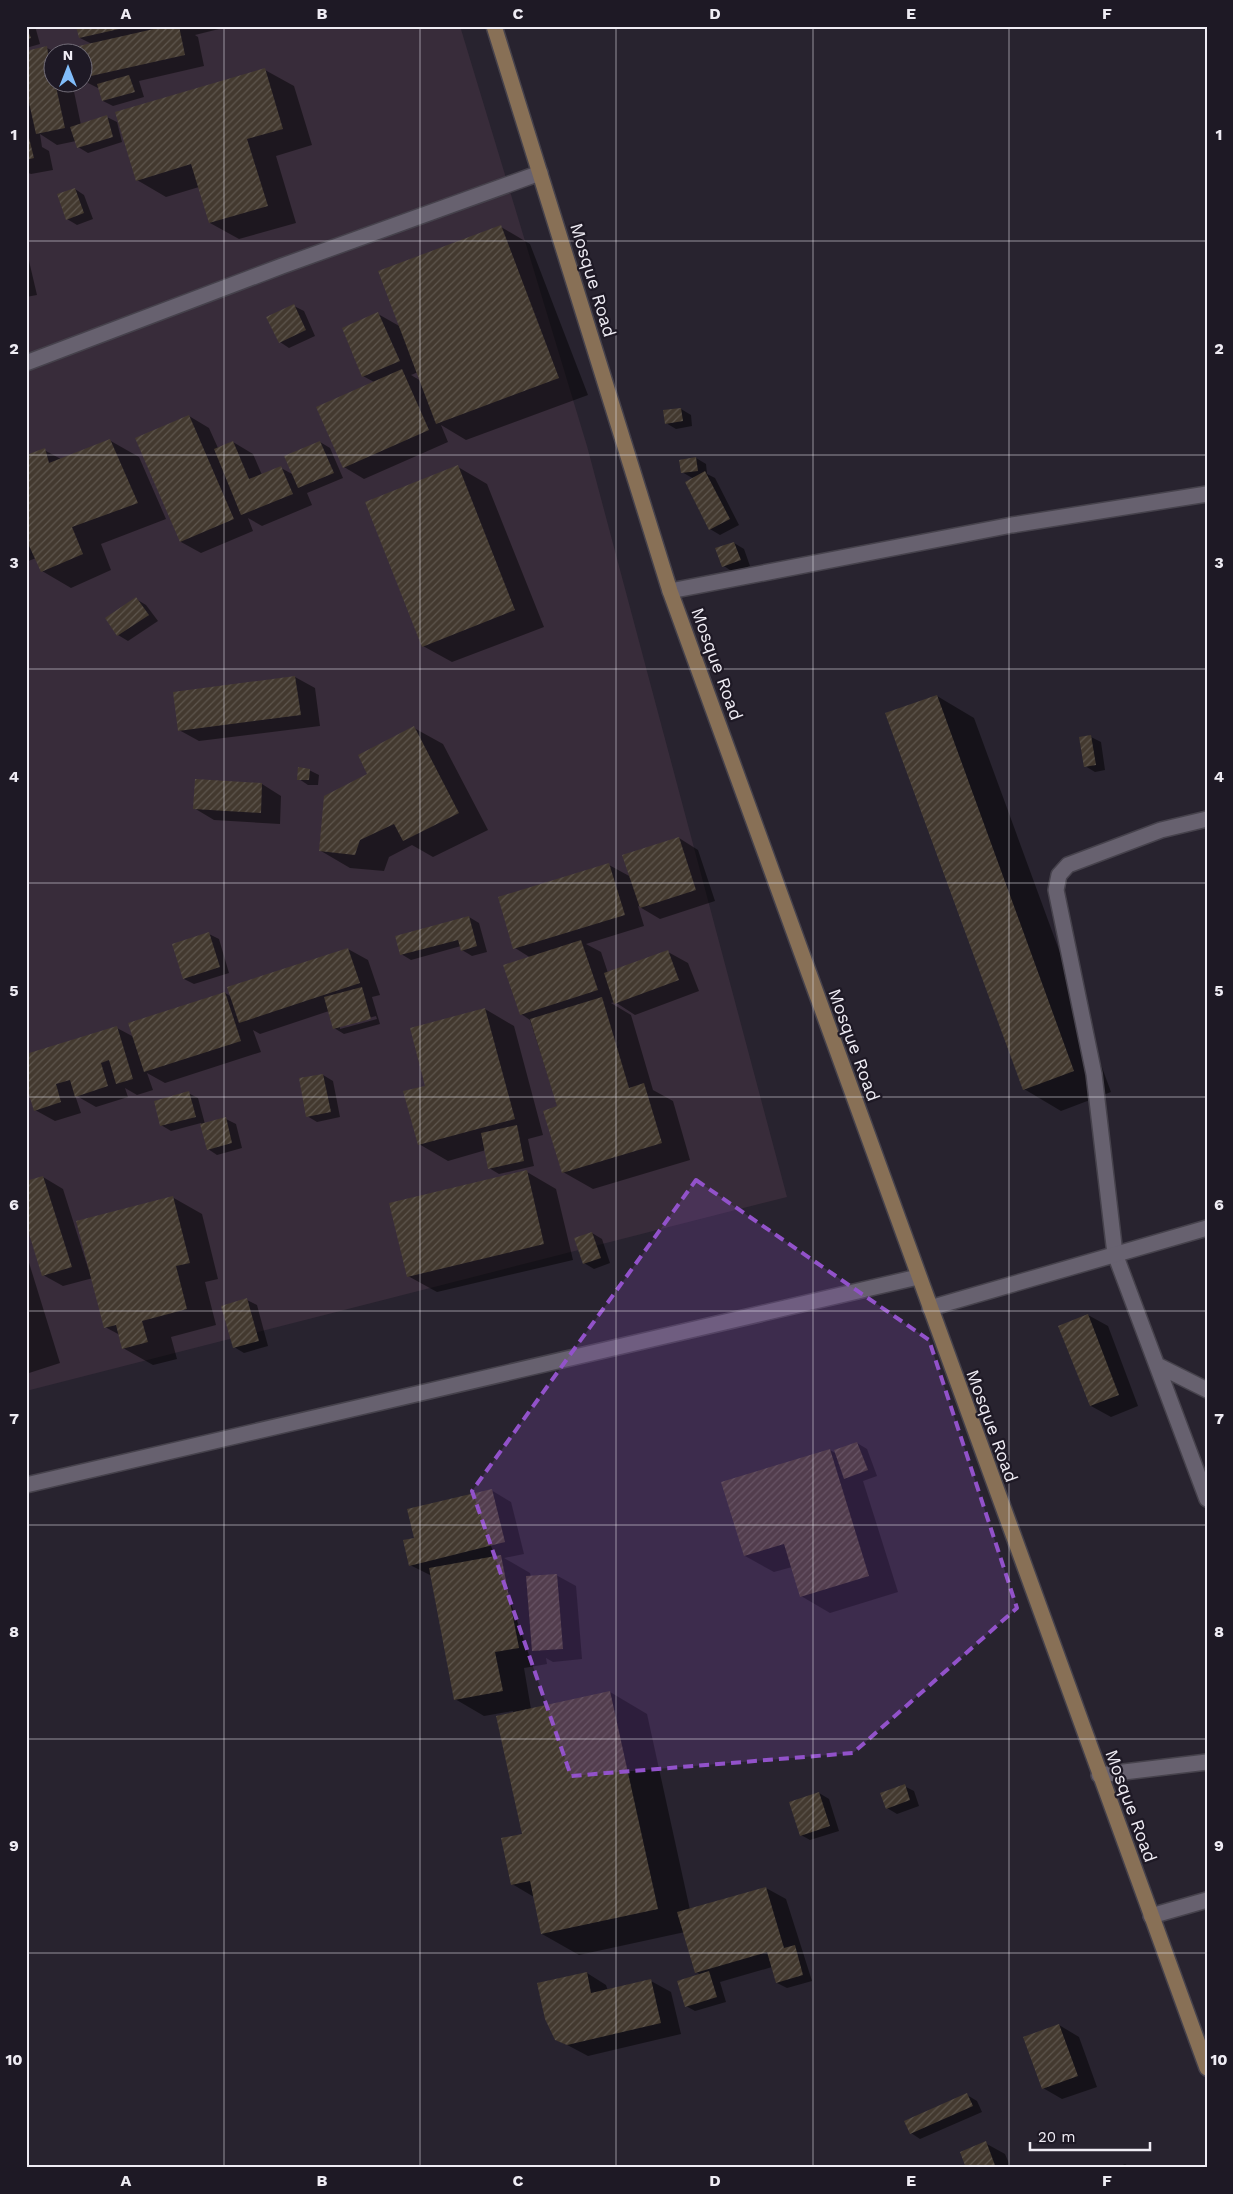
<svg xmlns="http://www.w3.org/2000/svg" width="1233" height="2194" viewBox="0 0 1233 2194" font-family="'Work Sans',sans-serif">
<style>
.commercial{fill:#382c3a;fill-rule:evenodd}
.shadow{fill:#0007;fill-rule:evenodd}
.building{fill:url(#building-hatch)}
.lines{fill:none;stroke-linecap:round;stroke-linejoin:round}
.lane-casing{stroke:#46424c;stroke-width:18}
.street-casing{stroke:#46424c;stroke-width:18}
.secondary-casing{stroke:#46424c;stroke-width:18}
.lane{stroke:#67616f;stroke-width:15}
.street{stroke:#67616f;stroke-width:15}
.secondary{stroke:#887056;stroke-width:15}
.marked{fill:#9252ca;fill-opacity:0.2;stroke:#9252ca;stroke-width:4;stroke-dasharray:10 6;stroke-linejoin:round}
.grid{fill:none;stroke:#efecf4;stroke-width:1;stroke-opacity:0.55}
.labels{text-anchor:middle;stroke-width:4.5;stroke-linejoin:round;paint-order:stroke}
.street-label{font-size:18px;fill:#efecf4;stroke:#1e1925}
.neatline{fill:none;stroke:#efecf4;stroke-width:2}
.grid-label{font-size:16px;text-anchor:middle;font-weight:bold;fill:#efecf4}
</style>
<defs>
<pattern id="building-hatch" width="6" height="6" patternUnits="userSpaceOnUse" patternTransform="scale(1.25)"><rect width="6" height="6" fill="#43392f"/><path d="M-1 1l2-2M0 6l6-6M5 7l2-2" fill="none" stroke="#5e564e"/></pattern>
</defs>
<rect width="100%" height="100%" fill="#28232f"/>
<!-- commercial -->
<path class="commercial" d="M26,26H460L587,446L787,1197L26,1391ZM52,52H82V82H52Z"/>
<!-- shadow -->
<path class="shadow" d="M26,26H35L40,44L26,48Z
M78,26H231L195,35L198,37L204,66L139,81L144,97L113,106L103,101L100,89L82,80V52H73L72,49L92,44L80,38Z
M47,48L55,52H52V82H72L81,125L107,117L117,122L122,142L88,153L78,147L76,141L57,145L40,134L42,147L49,151L53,170L31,174L26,172V52Z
M265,70L294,86L312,145L276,156L296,223L239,239L210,223L199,187L166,197L137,180Z
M75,189L84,195L93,219L77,225L67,219Z
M501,227L530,244L588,395L466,440L441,425L448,442L364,479L344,467L374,382L363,376L378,314L401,327ZM418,372L421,381L411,375Z
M26,248L37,295L26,297Z
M294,306L304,311L315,336L289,348L280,342Z
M681,409L691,415L692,426L676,429L666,423Z
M189,416L209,428L218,448L233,442L253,454L262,475L281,468L294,475L320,442L330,448L343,478L307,493L312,505L262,526L248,518L253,531L201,553L181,542L136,439Z
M109,440L139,457L166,519L101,544L111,570L71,588L42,571L36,558L26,562V456L44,450L61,459Z
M696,458L706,464L707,474L715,478L739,525L720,535L710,529L694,479L682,472Z
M458,467L487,484L544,627L452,662L423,646Z
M734,543L744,549L750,566L733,572L724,566Z
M136,599L146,605L158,621L128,641L118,635Z
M295,677L315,688L320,726L199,741L179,730L174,693Z
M937,696L974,718L1111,1092L1061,1111L1024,1089Z
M414,728L443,744L488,830L433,857L412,845L389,857L384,871L350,868L321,851L369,774Z
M1091,737L1101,742L1105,770L1095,772L1085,766Z
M309,770L319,775L318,785H308L299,779Z
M262,784L281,796L280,824L214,820L194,808Z
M679,838L698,850L715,901L660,919L638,906L644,926L586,944L601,952L608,973L668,952L688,963L699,991L635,1015L615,1002L611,1003L631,1015L653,1090L673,1101L690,1160L593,1189L563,1172L558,1107L530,1020L521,1014L531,958L515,948L609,865L631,877Z
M469,917L479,923L487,952L472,956L462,950L461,946L411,960L401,954Z
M209,934L219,939L229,973L194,984L184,979Z
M348,949L368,960L380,995L372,997L380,1024L344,1034L334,1028L329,1011L260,1034L253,1030L261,1052L165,1083L147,1073L153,1090L137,1095L125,1088L128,1097L96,1107L75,1095L81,1113L55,1121L35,1110L28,1086L117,1028L134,1037L225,993L232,997ZM376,1016L377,1019L340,1029V1026Z
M485,1009L514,1026L543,1135L528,1139L534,1166L499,1174L489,1168L486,1150L448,1161L419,1144L427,1086Z
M323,1075L333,1081L340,1117L317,1122L307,1116Z
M188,1093L198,1098L205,1124L226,1119L236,1124L242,1148L217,1155L208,1149L201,1123L171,1131L161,1125Z
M527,1172L556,1189L573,1260L437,1292L408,1276Z
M43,1177L63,1189L88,1268L172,1197L202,1214L218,1279L205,1282L216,1325L171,1337L177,1359L153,1365L123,1348L120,1335L105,1327L93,1278L63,1286L43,1275Z
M592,1233L602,1239L610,1263L594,1269L584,1263Z
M26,1253L60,1363L26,1374Z
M247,1300L257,1305L268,1346L244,1353L234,1347Z
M1088,1315L1108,1326L1138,1406L1111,1417L1091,1406Z
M857,1443L867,1449L877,1476L863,1481L898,1592L830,1613L801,1596L792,1567L774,1572L745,1556L830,1450L837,1454Z
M491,1490L511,1502L524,1554L504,1558L530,1573L531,1577L556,1575L576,1586L582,1659L553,1662L546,1658L547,1664L524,1668L531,1709L610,1692L647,1714L690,1910L766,1888L786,1899L812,1981L787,1988L777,1983L772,1967L720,1982L726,2002L695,2011L686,2006L701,1975L696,1972L685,1932L579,1955L542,1934L534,1897L512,1884L523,1834L513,1711L484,1716L455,1699L432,1576L410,1565L416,1539Z
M904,1786L914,1791L919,1806L897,1814L887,1808Z
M819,1793L829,1799L839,1831L810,1840L801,1835Z
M587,1973L606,1985L608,1991L651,1981L671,1992L681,2034L588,2056L556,2039Z
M1059,2025L1079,2037L1097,2087L1062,2099L1043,2088Z
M967,2095L977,2101L982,2112L920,2139L911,2133Z
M985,2143L1005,2154L1011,2168H967Z
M1125,2164L1131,2168H1116Z"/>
<!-- building -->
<path class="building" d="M26,26L31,38L26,40Z
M76,26H128V27L79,38Z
M167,26H179L185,55L82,78V52H71L70,48Z
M47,46L52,82H55L65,128L36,134L26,89V51Z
M265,68L283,129L247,139L268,206L209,223L191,164L136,181L115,112Z
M129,75L135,92L102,101L97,84Z
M107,115L113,137L77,148L70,127Z
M26,138H29L34,158L26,160Z
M75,188L84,213L66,220L57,194Z
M501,225L559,378L436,424L378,271Z
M294,304L306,330L279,343L266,317Z
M378,312L400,361L362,377L342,328Z
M402,369L429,430L343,468L316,407Z
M681,408L683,421L665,424L663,410Z
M189,415L234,519L180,542L135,438Z
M110,439L138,503L72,527L83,554L41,572L26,539V455L45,448L49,463Z
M233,441L249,479L281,466L293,494L241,515L214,449Z
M320,441L334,473L298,488L284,456Z
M696,457L698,471L681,473L679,460Z
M458,465L515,610L422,647L365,502Z
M705,471L730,519L709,530L685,482Z
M734,542L741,560L722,567L715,548Z
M136,597L149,615L117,636L105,618Z
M295,676L301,715L178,731L173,692Z
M937,695L1074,1071L1023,1090L885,713Z
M414,726L459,813L403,841L394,824L360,840L355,855L319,851L324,796L367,774L358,755Z
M1091,735L1096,765L1084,767L1079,737Z
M298,767L310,769L309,780H297Z
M195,779L262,783L261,813L193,809Z
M679,837L696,890L640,908L622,855Z
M609,863L625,915L513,949L498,897Z
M469,916L477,946L461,951L458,940L400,955L395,936Z
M209,932L220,967L183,979L172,944Z
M581,940L598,990L520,1015L503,965Z
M348,948L360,983L239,1023L227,987Z
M668,950L679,980L614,1004L604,973Z
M362,987L371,1019L333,1029L324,997Z
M225,992L241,1041L144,1072L128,1023Z
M602,997L629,1088L644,1083L662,1143L562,1173L543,1111L557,1106L530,1019Z
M485,1008L515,1119L418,1145L403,1091L425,1086L410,1028Z
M117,1026L133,1079L116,1084L109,1060L101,1063L108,1086L75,1097L70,1080L56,1084L61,1102L34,1111L26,1085V1054Z
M323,1074L331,1112L306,1117L299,1078Z
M189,1091L196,1117L160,1126L154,1101Z
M226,1117L232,1143L207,1150L200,1124Z
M517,1125L524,1161L488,1169L481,1133Z
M527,1170L544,1244L407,1277L389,1203Z
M43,1176L72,1267L42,1276L26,1224V1181Z
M173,1196L190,1263L176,1266L187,1309L142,1321L148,1342L122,1349L116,1325L104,1328L76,1221Z
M592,1232L601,1258L583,1264L574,1238Z
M247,1298L259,1341L233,1348L221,1306Z
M1088,1314L1119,1395L1090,1406L1058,1326Z
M857,1442L868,1470L844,1479L834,1450Z
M830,1449L869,1576L800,1597L784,1544L744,1556L721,1482Z
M492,1489L505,1542L409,1566L403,1540L414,1538L407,1509Z
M501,1555L519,1648L495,1652L503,1691L454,1700L429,1568Z
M557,1574L563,1649L532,1651L526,1576Z
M610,1691L658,1909L541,1934L530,1881L511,1885L501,1838L522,1834L496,1716Z
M905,1784L910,1800L886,1809L880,1793Z
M819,1792L830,1826L800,1836L789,1802Z
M766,1887L784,1948L795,1945L803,1975L776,1983L767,1952L695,1973L677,1912Z
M709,1971L717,1997L685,2007L677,1981Z
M587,1972L591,1993L651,1979L661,2023L567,2045L555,2040L545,2019L537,1983Z
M1059,2024L1078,2076L1042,2089L1023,2037Z
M967,2093L973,2106L910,2134L904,2121Z
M986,2141L996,2168H966L960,2152Z"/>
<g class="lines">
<!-- lane casing -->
<g class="lane-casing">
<path id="lane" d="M1207,819L1161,830L1068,865L1059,875L1056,890L1094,1074L1115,1254L1207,1499
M1157,1365L1207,1390
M1099,1775L1207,1762
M1151,1916L1207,1900"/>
</g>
<!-- street casing -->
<g class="street-casing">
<path id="street" d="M26,363L282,266L540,173
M670,591L1012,525L1207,494
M930,1308L1207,1228
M26,1485L918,1277"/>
</g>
<!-- secondary casing -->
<g class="secondary-casing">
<path id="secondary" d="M494,26L670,591L1207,2068"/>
</g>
<!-- lane -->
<use href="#lane" class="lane"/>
<!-- street -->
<use href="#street" class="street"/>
<!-- secondary -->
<use href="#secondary" class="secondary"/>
</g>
<!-- marked area -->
<path class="marked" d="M696,1180L929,1340L1017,1608L853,1753L571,1776L472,1491Z"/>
<!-- grid -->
<path class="grid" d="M224,26V2168M420,26V2168M616,26V2168M813,26V2168M1009,26V2168M26,241H1207M26,455H1207M26,669H1207M26,883H1207M26,1097H1207M26,1311H1207M26,1525H1207M26,1739H1207M26,1953H1207"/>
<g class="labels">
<!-- street labels -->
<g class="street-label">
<text transform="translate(593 280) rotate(73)" y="6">Mosque Road</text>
<text transform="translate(717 664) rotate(70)" y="6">Mosque Road</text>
<text transform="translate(854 1045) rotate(70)" y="6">Mosque Road</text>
<text transform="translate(992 1426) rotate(70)" y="6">Mosque Road</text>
<text transform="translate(1131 1806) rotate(70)" y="6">Mosque Road</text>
</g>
</g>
<!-- border -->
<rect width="1233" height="2194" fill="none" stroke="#1e1925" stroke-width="55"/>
<!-- north arrow -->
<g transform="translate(68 68)"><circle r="24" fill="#1e1925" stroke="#726d78"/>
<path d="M0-4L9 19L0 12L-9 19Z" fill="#81bdfa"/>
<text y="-8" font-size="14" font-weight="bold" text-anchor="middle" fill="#efecf4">N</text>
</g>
<!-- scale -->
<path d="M1030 2142v8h120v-8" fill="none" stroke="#efecf4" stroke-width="2.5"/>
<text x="1038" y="2142" font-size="15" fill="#efecf4" stroke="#1e1925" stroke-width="4" paint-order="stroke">20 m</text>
<rect x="28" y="28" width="1178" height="2138" class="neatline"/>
<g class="grid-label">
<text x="126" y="19">A</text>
<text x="322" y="19">B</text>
<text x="518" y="19">C</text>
<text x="715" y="19">D</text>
<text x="911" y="19">E</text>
<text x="1107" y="19">F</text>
<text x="14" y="140">1</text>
<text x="1219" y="140">1</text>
<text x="14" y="354">2</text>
<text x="1219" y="354">2</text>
<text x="14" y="568">3</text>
<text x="1219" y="568">3</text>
<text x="14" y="782">4</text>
<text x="1219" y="782">4</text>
<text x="14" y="996">5</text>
<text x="1219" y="996">5</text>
<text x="14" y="1210">6</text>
<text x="1219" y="1210">6</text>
<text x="14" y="1424">7</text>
<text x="1219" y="1424">7</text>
<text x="14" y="1637">8</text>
<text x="1219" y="1637">8</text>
<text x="14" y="1851">9</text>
<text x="1219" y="1851">9</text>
<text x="14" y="2065">10</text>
<text x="1219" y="2065">10</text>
<text x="126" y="2186">A</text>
<text x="322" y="2186">B</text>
<text x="518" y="2186">C</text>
<text x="715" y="2186">D</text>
<text x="911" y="2186">E</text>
<text x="1107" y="2186">F</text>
</g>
</svg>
